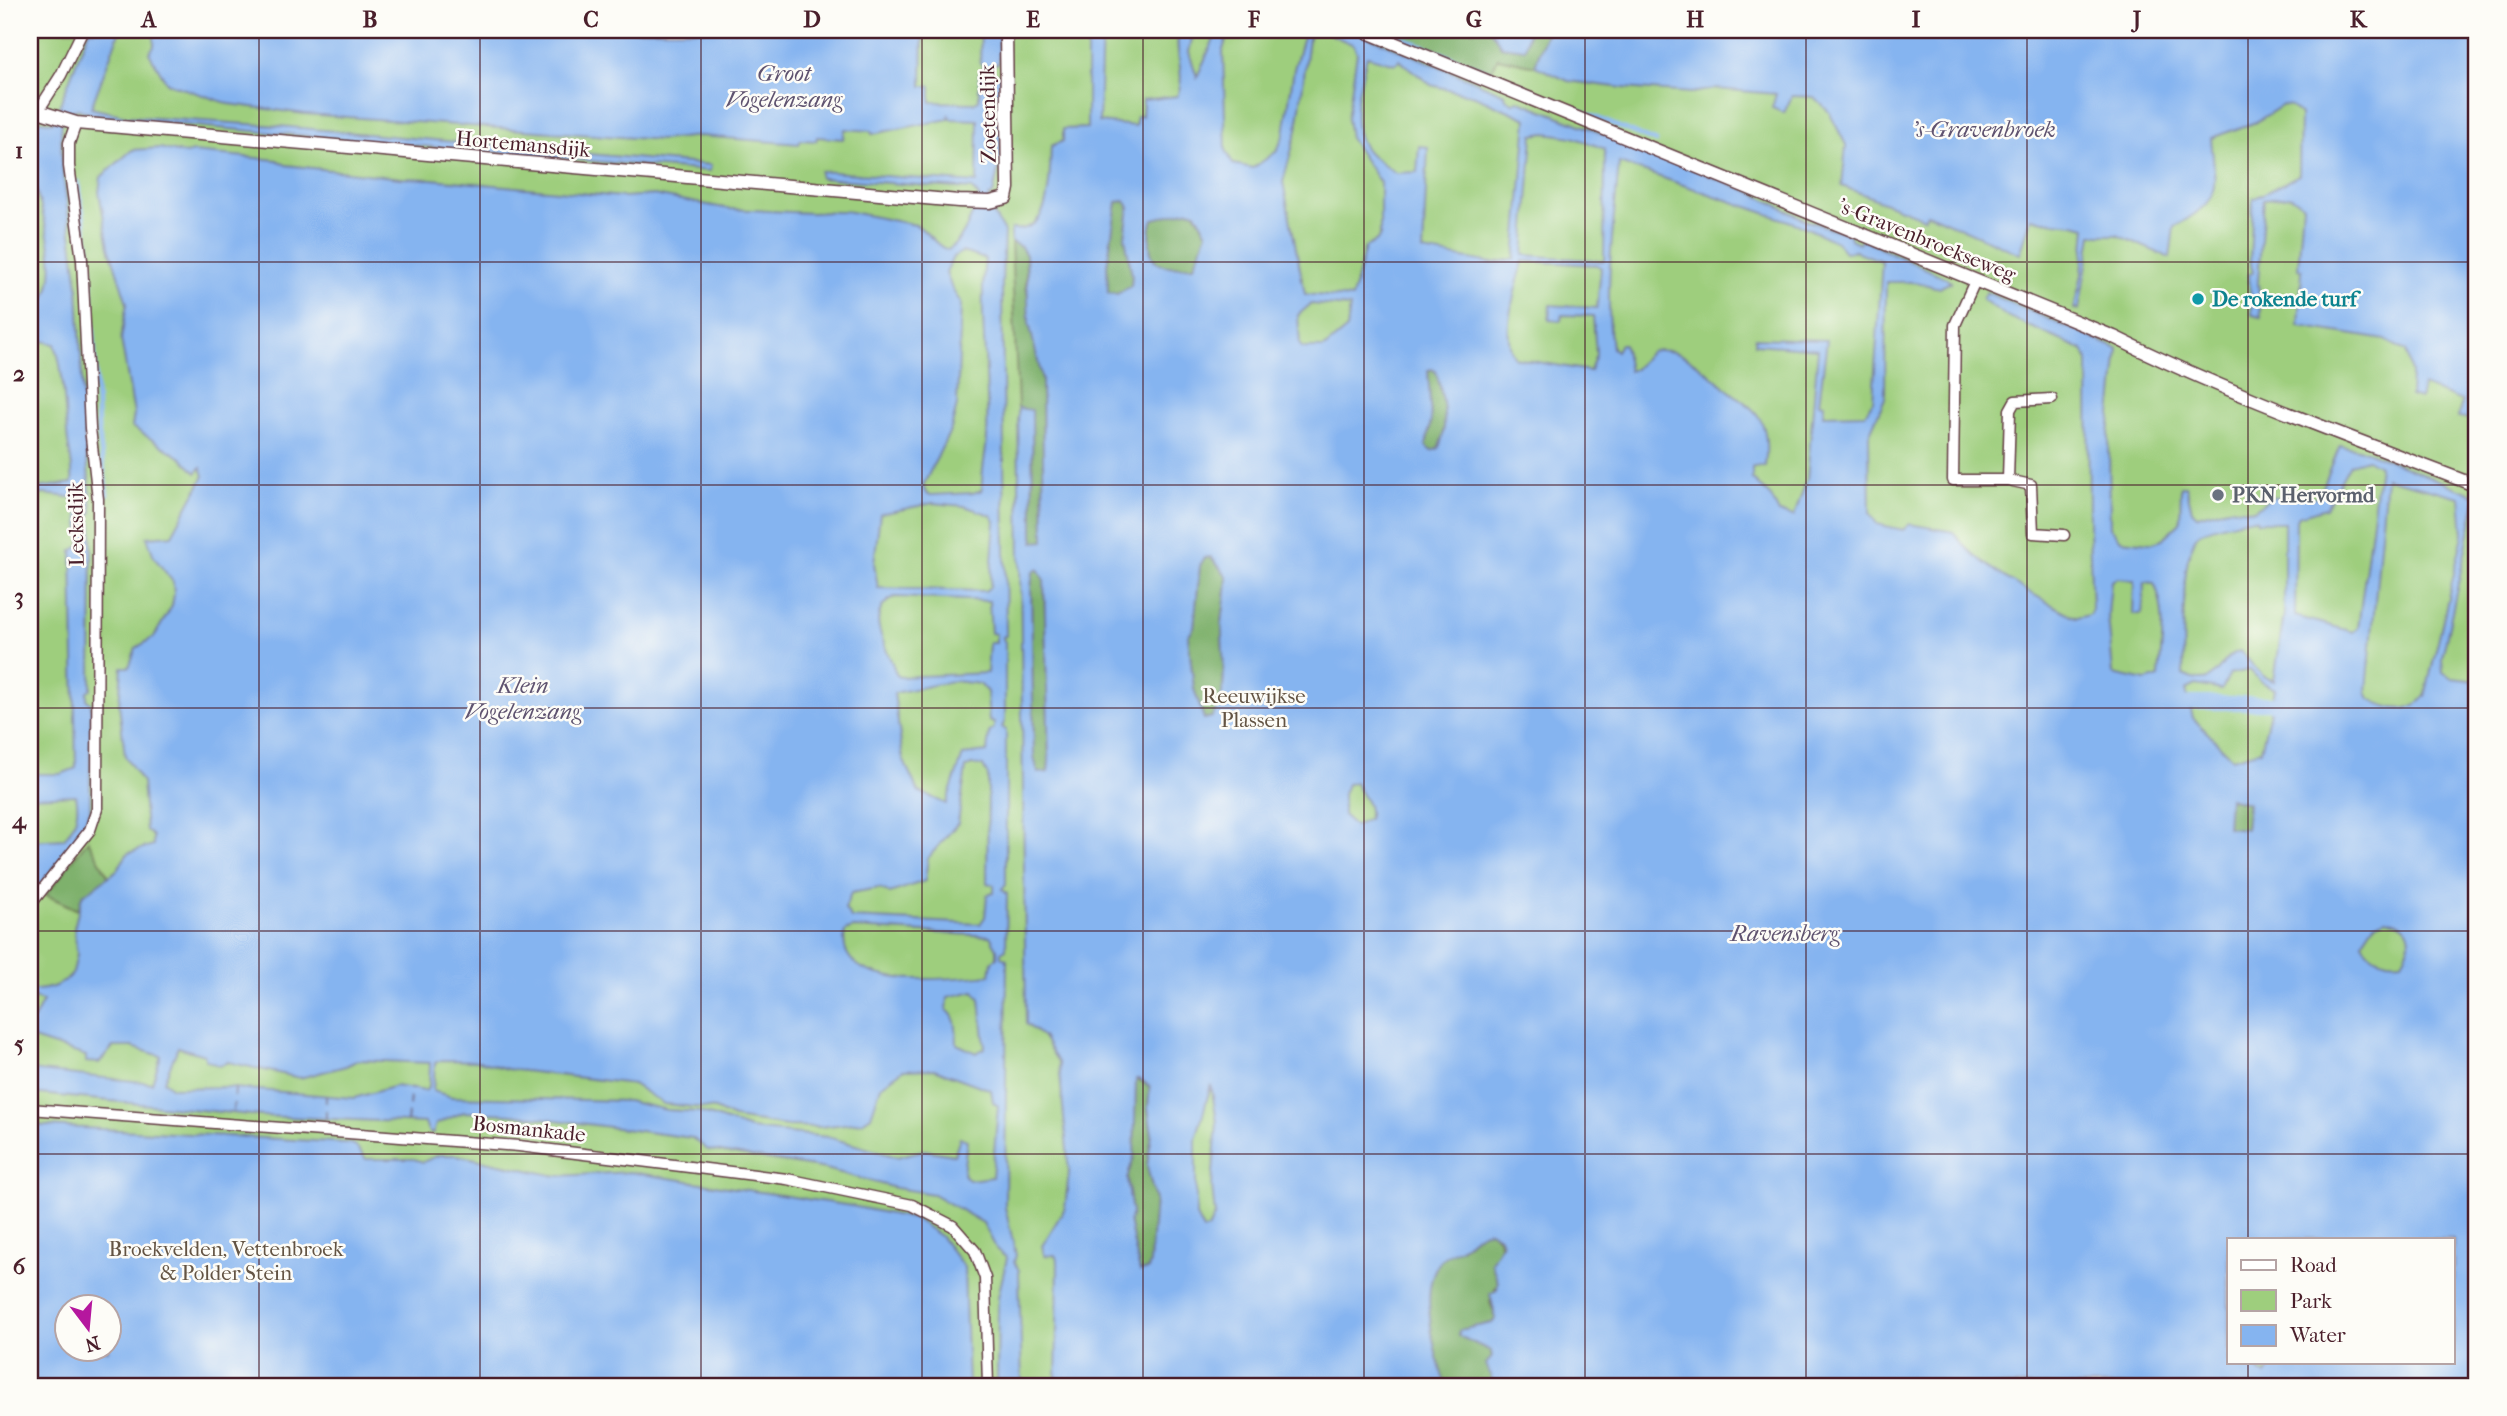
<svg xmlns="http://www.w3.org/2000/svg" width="2507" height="1416" viewBox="0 0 2507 1416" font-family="'IM FELL French Canon',serif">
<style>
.green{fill:#9ece7d;stroke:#747654;stroke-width:2;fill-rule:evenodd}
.forest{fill:#7eb16c;stroke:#64684c;stroke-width:2}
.water{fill:#85b4f0;stroke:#686a8e;stroke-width:2;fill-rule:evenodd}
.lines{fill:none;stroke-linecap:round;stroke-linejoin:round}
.stream{stroke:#85b4f0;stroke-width:4.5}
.canal{stroke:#85b4f0;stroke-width:14}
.ferry{stroke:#5f5370;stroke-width:2;stroke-dasharray:9 7;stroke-linecap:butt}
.minor-casing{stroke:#633d44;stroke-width:13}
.tertiary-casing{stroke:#633d44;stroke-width:15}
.minor{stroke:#fff;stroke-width:10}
.tertiary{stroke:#fff;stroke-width:12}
.grid{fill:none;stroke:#4a1f2b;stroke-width:2;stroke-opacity:0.55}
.culture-dot{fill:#0f9aa8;stroke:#fdfcf7;stroke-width:2.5}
.worship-dot{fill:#6b7280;stroke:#fdfcf7;stroke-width:2.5}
.labels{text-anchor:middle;stroke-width:5;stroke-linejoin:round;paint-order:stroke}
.street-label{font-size:21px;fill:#4a1f2b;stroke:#fdfcf7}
.culture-label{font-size:21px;font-weight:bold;fill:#0d838f;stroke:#fdfcf7;text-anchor:start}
.worship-label{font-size:21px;font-weight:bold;fill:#5b616d;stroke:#fdfcf7;text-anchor:start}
.park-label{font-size:21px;fill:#635444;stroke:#fdfcf7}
.water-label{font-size:23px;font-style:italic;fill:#5f5370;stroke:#fdfcf7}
.neatline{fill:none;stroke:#4a1f2b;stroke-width:2.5}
.grid-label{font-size:23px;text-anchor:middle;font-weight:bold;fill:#4a1f2b}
</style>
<rect width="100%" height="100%" fill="#fdfcf7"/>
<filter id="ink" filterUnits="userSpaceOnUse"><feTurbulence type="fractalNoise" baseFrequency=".0143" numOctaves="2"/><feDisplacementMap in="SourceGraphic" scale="14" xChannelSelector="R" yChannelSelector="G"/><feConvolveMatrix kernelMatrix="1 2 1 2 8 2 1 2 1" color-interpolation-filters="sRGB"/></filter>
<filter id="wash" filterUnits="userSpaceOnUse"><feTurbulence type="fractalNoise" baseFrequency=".00686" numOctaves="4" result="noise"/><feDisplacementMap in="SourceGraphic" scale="28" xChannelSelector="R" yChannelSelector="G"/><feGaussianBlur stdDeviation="1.57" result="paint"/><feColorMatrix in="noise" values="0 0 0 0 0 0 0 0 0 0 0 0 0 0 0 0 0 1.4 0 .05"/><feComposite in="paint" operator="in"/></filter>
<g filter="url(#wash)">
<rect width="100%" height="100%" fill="#f1e9d0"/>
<!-- green -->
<path class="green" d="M30,30H2477V1386H30ZM2229,1239H2453V1362H2229ZM66,1308H108V1350H66Z"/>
<!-- forest -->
<path class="forest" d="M1384,30H1491L1501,46L1524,49L1529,30H1547L1535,66L1498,58L1491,72Z
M1125,201L1129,207L1125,237L1132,275L1131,286L1117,294L1108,293L1107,265L1117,202Z
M1189,210L1195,212L1207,233L1194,266C1171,267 1148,271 1150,241C1150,233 1150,226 1153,219Z
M1011,242L1021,247L1026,255V286L1042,379L1044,541L1034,542L1033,536L1032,411L1018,408Z
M1432,369L1436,371C1443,395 1450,426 1438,449L1430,451L1426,446L1431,421L1428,370Z
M1211,557L1227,576C1227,593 1223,608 1222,625C1221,654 1231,692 1212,717L1204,719L1194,689L1188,636L1194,627L1200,565L1204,558Z
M1038,569L1044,580L1049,761L1048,772L1037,773L1034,757L1031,587L1033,572Z
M2229,798L2248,803L2245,830L2227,828Z
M88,840L109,877L82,896L78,910L46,895Z
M1136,1078L1150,1087L1148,1108L1152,1134L1147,1166L1155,1200L1150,1262L1148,1270L1140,1272L1129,1221L1132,1213L1127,1179L1134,1156Z
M1490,1230C1507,1242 1498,1252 1493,1269L1498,1282L1490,1302L1496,1319L1492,1323L1460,1330L1459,1335L1491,1351L1494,1386H1446C1435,1356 1417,1287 1441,1260C1447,1253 1456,1251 1464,1246C1475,1239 1476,1232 1490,1230Z"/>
<!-- water -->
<path class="water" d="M89,30H120L91,108L126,116L279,126L711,165L710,171L647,166L118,119L91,114L78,109L64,113L61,126L62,166L78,286L84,427L92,512L89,517L92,528L91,689L87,691V700L91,703L90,810L80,834L30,898V873L37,865L30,858V841L64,839C75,824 80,814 76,795L30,797V774H61L76,768L72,551L81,545L77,498L43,494L30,497V489L72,483C74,466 68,450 67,433C64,402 64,374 55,344L30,338V263L33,290L44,300C64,266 39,206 31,170C27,155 30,136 30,120L53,122Z
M154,30H923L922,86H931V102L973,103L979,100V73L983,72V65L980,63L981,30H999V63L991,65V72L1000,75L1001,157L993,194L989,197L990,208L1004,232L1002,283L1006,636L1002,637L1005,642V721L1002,727L1006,730V885L1002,889L1007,894L1006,949L1001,952V957L1007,959L1005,1207L1016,1255L1014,1262L1019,1270L1022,1386H997L998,1297L1007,1258L997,1250L983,1223L933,1194L895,1188L826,1169L708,1150L692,1138L511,1114L464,1112L436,1124L433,1133H429L425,1123L261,1116L30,1093V1070L152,1083L161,1056L132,1047H113L99,1063L86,1062V1056L30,1038V1019H34L43,1001L30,997V990C45,991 63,986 73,973L77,954L74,928L82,896L117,870L128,853L153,845V836L146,830L142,782L125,756L119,704L122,667H129L136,648L154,637L172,606L174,594L173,582L154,557L147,537L172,535L204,476L201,467L196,473L183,459L132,427L134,414L121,339L127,303L109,247L99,192L101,177L132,150L160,148L186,154L193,152L277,160L286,165L401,178L432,179L622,197L654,195L730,209L812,213L846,211L916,225C929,232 935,246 948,250C965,239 972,214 979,197L972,189L820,178V171L977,183L978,120L951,119L949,116V119L872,134L871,131L845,129L843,139L817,137L816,141L801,140L799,144L700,136L661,140L305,114L229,104L167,83L149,53L154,46ZM962,252L985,259C978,317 990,377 987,437C986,455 981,471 982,490L973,493L931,495L926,493L923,486L951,429L957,405L961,303L952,289L946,272L953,257ZM933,503L964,506L991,515L995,521L990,587L985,591L878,588L874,563L880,514ZM895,597L989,601L991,633L996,634V643H989L987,673L899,677L896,674C890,651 860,613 895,597ZM954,681L980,684L987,692L989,721L994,723V728L989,733L987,752L963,755L946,804L918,791L903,759L894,693ZM971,765L983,766L988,776L987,883L994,885V893L987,895L985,917L980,924L851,918L845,909L851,893L879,888L890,893L925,881L928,858L958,823L966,768ZM853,928L990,936L997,949V958L992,961L990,975C955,978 833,995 845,931ZM974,991L980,999L985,1048L976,1053L957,1044C956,1031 958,1018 947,1010L948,997ZM178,1047L204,1055L206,1060L219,1066L228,1062L300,1078L346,1066L358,1060L430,1063L429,1087L425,1091L396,1086L354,1098L222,1087L172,1088L164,1081ZM442,1060L479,1061L507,1069L633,1084L664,1104L715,1109L734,1118L787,1126L820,1127L862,1122L871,1116L881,1086L903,1070L934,1069L991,1090L993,1102L998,1106L992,1177L969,1180L963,1174L967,1140L960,1137L954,1155L924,1150L897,1157L828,1137L750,1129L700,1112L667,1110L627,1101L452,1097L433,1091L435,1063Z
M1087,30H1102L1099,122L1135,126L1137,116H1142L1143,100L1177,96C1187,74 1173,54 1179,30H1194L1189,52L1197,77L1218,30H1229L1223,50L1226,150L1233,164L1253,168L1277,151L1284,134L1294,69L1305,30H1310L1297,130L1283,182L1305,294L1352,298L1365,247L1377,241L1380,235V183L1350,138L1347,118L1357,53L1354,45L1321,30H1350L1367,36L1505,94L1506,99L1513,103L1517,100L1751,192L1808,221L1850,234L1851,239L1859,243L1862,239L1944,277L1951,282L1939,288L1915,282H1886L1885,398L1869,435L1870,513L1877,524L1903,530L1910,524L1954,532C1971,563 2044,601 2077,618L2089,615L2092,609L2089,530L2088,361L2083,350L2006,316L1982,299L1986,292L2118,349L2109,435L2110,527L2121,540L2150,543L2162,539L2180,522L2181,486H2186L2192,510L2197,516L2227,508L2254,510L2272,497H2319L2340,445L2367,451L2477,496L2442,658L2443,672L2452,678L2477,681V1386H1494L1486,1364L1492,1357L1491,1351L1459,1336V1330L1492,1323L1496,1319L1490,1294L1497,1290L1498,1282L1491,1262L1502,1243L1500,1237L1490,1230C1476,1232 1475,1239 1463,1246C1456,1251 1447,1253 1441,1260C1417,1288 1435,1356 1446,1386H1333L1331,1382L1328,1386H1056L1058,1262L1055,1255L1045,1256L1042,1246L1065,1208L1069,1172L1059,1064L1043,1037L1026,1024L1018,408L1032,410L1033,536L1034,542L1044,541L1042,379L1029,323L1026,255L1021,247L1011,242V229C1054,235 1049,174 1051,146L1063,141V129L1087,128ZM1367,56L1395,64L1399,60L1431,85L1475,96L1527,119L1515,259L1492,263L1423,251L1428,147L1419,146L1417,172L1396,173C1387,167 1377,160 1369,153C1345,127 1360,86 1367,56ZM1545,133L1573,137L1605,149L1604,261L1524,255L1533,135ZM1619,163L1803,226L1837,242L1845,252L1855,251L1882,261L1873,401L1865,414L1823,415L1824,404L1819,403L1827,340L1755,338V344L1818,349L1807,479L1794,516L1779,513L1771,497L1752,479V467L1765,466C1767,451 1768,431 1759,417C1752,405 1737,398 1726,388C1703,369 1683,346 1651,351L1635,369L1629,371L1624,344H1620L1616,351L1612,348C1604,288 1614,223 1619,163ZM1125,201L1129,207L1125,237L1132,275L1131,286L1117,294L1108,293L1107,265L1117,202ZM1189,210L1196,212L1207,233L1194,266C1171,267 1148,271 1150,241C1150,233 1150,226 1153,219ZM1523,261L1598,265L1601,268L1597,308L1550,305L1549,320L1561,321L1562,315L1593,316L1596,354L1590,371L1515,358C1499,333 1517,288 1523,261ZM1311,304L1350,307L1347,329L1324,348H1303L1300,345L1298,315ZM1432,369L1436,372C1443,395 1450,426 1438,449L1431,451L1426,446L1431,421L1428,370ZM2367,459L2379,466L2358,628L2353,632L2295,616L2296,519L2298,516L2326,508L2350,464ZM2386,478L2460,497L2463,535L2425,696C2410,715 2388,709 2370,699L2367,691ZM2246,519H2256L2257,522H2284V614L2274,681L2263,676L2240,651C2216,657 2220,693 2183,675C2185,647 2178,547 2200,533C2212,526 2232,523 2246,519ZM1211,557L1227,576C1227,593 1223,608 1222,625C1221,654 1231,692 1212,717L1204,719L1194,689L1188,636L1194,627L1200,566L1204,558ZM1038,569L1044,580L1049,761L1048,772L1038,773L1034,757L1031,587L1033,572ZM2118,578L2134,580L2133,614H2142L2145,582L2154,583C2168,613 2161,645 2159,677L2146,681L2113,674L2108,615L2111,581ZM2250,670L2260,681L2275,689L2261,750L2232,758L2193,718L2186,690L2196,685L2222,690L2229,674ZM1355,783C1361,795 1373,806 1368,819L1355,826L1343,815V794L1347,784ZM2229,798L2248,803L2246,829L2227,827ZM2385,919C2413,922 2415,940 2402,961C2387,963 2368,958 2362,942L2374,924ZM1136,1079H1140L1150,1087L1148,1108L1152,1134L1147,1166L1155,1200L1150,1262L1148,1270L1140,1272L1129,1221L1132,1213L1127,1179L1134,1156ZM1211,1085L1217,1122L1212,1186L1215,1215L1208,1229L1203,1230L1196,1216V1139ZM2229,1239H2453V1362H2274L2266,1375L2260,1373L2259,1362H2229Z
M1491,30H1529L1525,49L1501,46Z
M1547,30H2477V420L2458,417L2462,401L2423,386L2420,399L2410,396L2411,373L2406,351L2385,340L2299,326L2302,270L2298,269L2303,205L2290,196L2264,199L2258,282L2261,317L2252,315C2252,301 2249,289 2249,274L2253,272L2250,261L2253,199L2299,175L2300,115L2291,106L2283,105L2256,122L2211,138C2216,191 2223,199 2174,227L2170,258L2117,235H2092L2079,310L2074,309L2082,274L2086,227C2065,220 2053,225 2031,218L2020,254L1927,213L1924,218L1842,186L1846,145L1829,112L1814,97L1792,96L1784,113L1772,108L1776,94L1716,89L1691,93L1623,88L1568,81L1535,66Z
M30,1125L348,1143L355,1145L366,1159H414L423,1162L439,1155H457L557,1176L630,1172L852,1206L915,1219L940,1236L964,1267L968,1386H30ZM66,1308H108V1350H66Z"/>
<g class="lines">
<!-- stream -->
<path class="stream" d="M1384,30L1525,87
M1527,89L1656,142
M78,182L90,259L98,427L107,495"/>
<!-- canal -->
<path class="canal" d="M2190,703H2274
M30,762V774"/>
<!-- ferry -->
<path class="ferry" d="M233,1112L235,1088
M326,1119V1096
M407,1122L411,1089"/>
</g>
</g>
<g filter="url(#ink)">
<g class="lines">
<!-- minor casing -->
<g class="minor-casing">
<path id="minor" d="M38,111L61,75L83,30
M1975,281L1955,325L1953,480H2008L2031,485L2033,533L2064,535
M2008,480L2010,410L2015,401L2052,399
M30,905L90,830L97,809L98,499L90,428L82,260L69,166V143L76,123
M30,1109L519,1146L787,1179L912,1205L953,1226L975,1251L985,1278L988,1386"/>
</g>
<!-- tertiary casing -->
<g class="tertiary-casing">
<path id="tertiary" d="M1362,30L2114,337C2231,395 2355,439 2477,486
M30,112L38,111L76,123L959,201L990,202L1006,198L1008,188L1006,30"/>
</g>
<!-- minor -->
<use href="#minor" class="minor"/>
<!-- tertiary -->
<use href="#tertiary" class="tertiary"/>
</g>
</g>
<!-- grid -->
<path class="grid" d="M259,30V1386M480,30V1386M701,30V1386M922,30V1386M1143,30V1386M1364,30V1386M1585,30V1386M1806,30V1386M2027,30V1386M2248,30V1239M30,262H2477M30,485H2477M30,708H2477M30,931H2477M30,1154H2477M2248,1362V1386"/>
<!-- markers -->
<circle class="culture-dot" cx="2198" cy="299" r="7"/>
<circle class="worship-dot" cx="2218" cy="495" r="7"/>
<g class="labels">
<!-- street labels -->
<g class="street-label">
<text transform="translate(988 114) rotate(-91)" y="7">Zoetendijk</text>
<text transform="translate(523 144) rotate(5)" y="7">Hortemansdijk</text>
<text transform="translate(1927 240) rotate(22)" y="7">'s-Gravenbroekseweg</text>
<text transform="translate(76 524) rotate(-91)" y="7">Lecksdijk</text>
<text transform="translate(529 1129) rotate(6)" y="7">Bosmankade</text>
</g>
<!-- culture labels -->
<g class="culture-label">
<text x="2212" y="306">De rokende turf</text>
</g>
<!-- worship labels -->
<g class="worship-label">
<text x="2232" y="502">PKN Hervormd</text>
</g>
<!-- park labels -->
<g class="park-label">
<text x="1254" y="703">Reeuwijkse<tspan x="1254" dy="24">Plassen</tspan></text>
<text x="226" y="1256">Broekvelden, Vettenbroek<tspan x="226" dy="24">&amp; Polder Stein</tspan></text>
</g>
<!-- water labels -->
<g class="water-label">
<text x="784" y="81">Groot<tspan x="784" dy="26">Vogelenzang</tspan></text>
<text x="1984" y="137">'s-Gravenbroek</text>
<text x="523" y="693">Klein<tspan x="523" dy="26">Vogelenzang</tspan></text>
<text x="1785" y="941">Ravensberg</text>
</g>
</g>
<!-- margin -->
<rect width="2507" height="1416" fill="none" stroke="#fdfcf7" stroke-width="77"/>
<!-- legend -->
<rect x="2227" y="1238" width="228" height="126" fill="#fdfcf7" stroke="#b5a4a5" stroke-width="2"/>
<rect x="2241" y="1260" width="35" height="10" fill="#ffffff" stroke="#b5a4a5" stroke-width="2"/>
<text x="2290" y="1272" font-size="21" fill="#4a1f2b">Road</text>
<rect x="2241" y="1290" width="35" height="21" fill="#9ece7d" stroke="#b5a4a5" stroke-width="2"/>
<text x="2290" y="1308" font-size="21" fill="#4a1f2b">Park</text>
<rect x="2241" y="1325" width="35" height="21" fill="#85b4f0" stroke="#b5a4a5" stroke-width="2"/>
<text x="2290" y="1342" font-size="21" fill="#4a1f2b">Water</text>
<!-- north arrow -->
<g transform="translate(88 1328) rotate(164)"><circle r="33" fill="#fdfcf7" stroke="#b5a4a5" stroke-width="2"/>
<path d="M0-5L12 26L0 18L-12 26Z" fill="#b5179e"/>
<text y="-10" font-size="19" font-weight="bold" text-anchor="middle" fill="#4a1f2b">N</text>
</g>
<rect x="38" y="38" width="2430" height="1340" class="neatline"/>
<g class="grid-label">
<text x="149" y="27">A</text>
<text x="370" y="27">B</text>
<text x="591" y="27">C</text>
<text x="812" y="27">D</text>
<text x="1033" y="27">E</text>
<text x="1254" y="27">F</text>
<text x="1474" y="27">G</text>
<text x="1695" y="27">H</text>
<text x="1916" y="27">I</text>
<text x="2137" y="27">J</text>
<text x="2358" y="27">K</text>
<text x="19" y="158">1</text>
<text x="19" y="381">2</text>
<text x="19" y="604">3</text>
<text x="19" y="828">4</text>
<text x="19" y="1051">5</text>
<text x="19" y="1274">6</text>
</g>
</svg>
